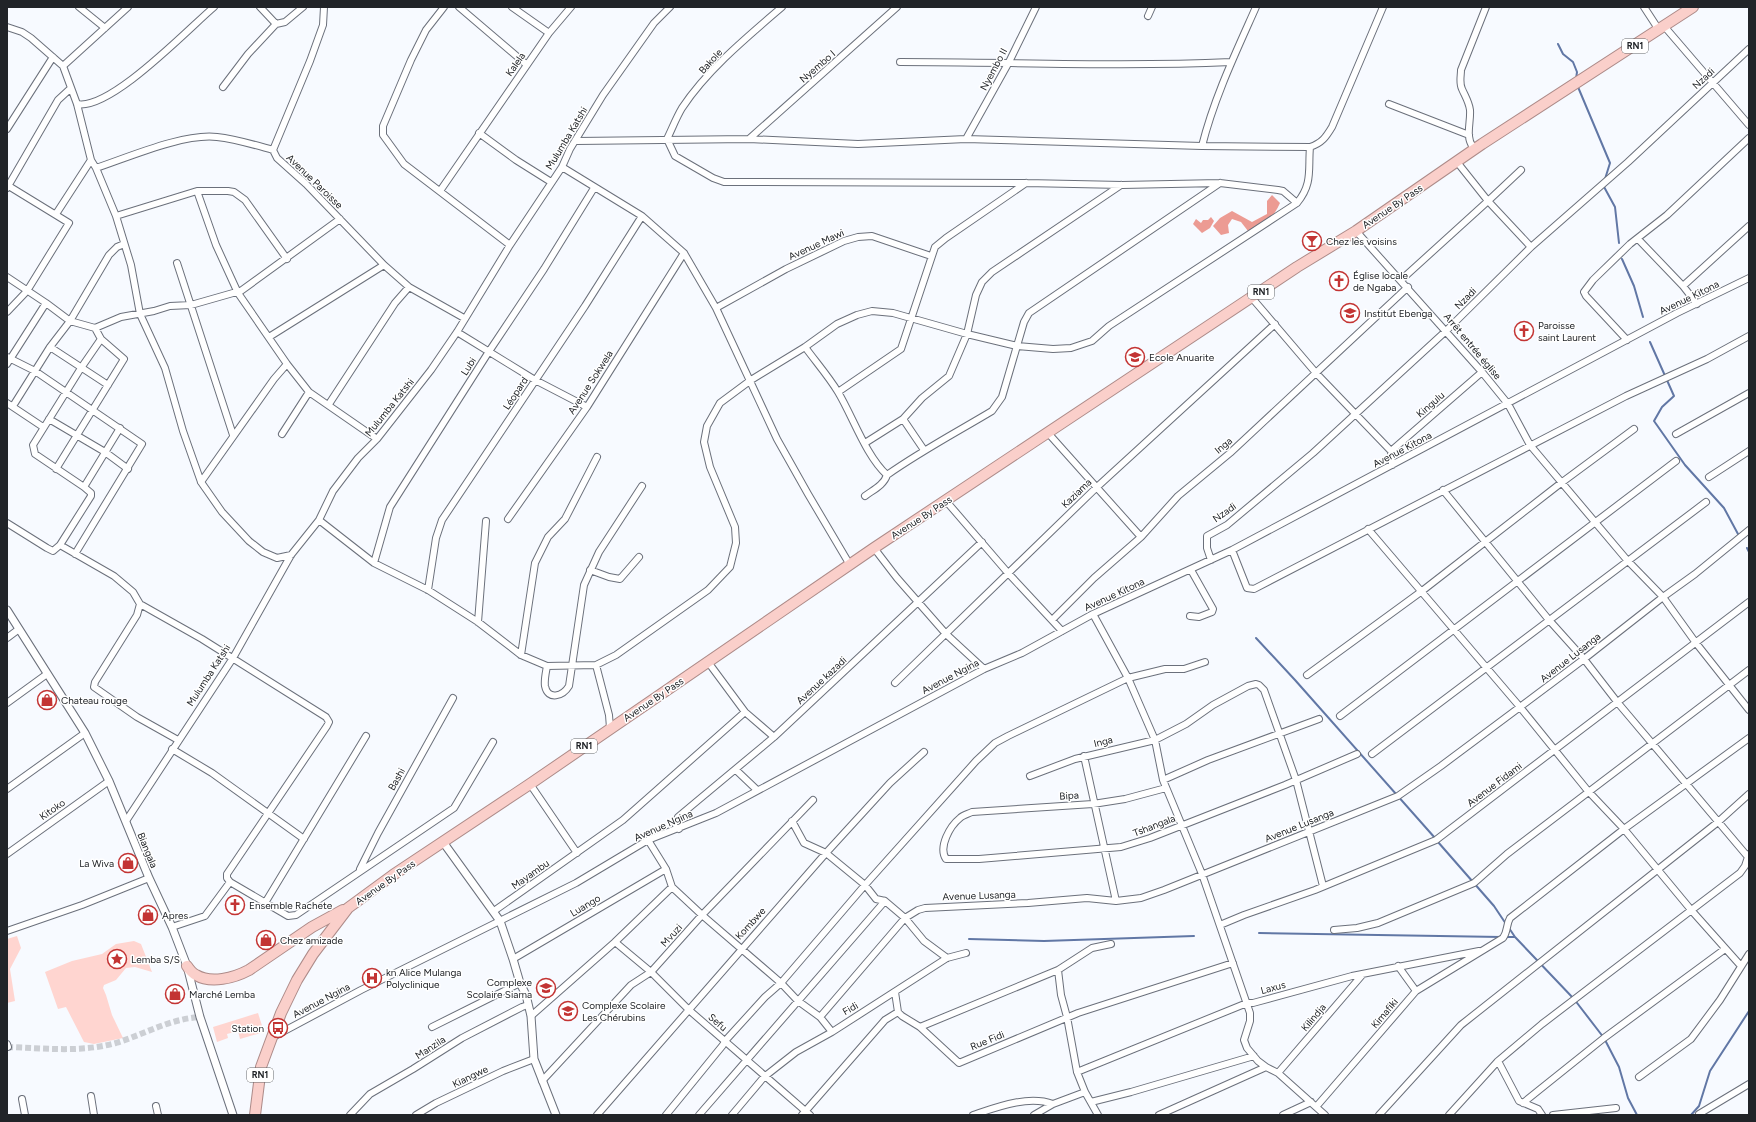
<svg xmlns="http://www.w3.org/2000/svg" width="1756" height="1122" viewBox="0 0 1756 1122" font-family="Figtree,sans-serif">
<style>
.green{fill:#ffd5d0}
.forest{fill:#ec9b93}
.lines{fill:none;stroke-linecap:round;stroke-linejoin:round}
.stream{stroke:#6177a5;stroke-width:2}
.minor-tunnel{stroke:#cccfd4;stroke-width:6;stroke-dasharray:6 3;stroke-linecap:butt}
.minor-casing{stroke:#6b707b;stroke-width:8}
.tertiary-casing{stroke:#6b707b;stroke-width:9}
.trunk-casing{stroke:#ad8b89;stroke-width:12}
.minor{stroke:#fff;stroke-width:6}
.tertiary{stroke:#fff;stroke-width:7}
.trunk{stroke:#facfca;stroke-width:10}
.labels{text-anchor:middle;stroke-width:3;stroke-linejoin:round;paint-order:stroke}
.shield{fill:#fff;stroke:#646668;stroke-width:1}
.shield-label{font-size:9px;font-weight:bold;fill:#212428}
.street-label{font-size:10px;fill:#212428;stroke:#fff}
.poi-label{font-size:10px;fill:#212428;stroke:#fff;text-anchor:start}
</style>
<rect width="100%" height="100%" fill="#f7faff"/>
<!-- green -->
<path class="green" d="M17,936L21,948L10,969L15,1001L7,1003V939Z
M134,941L141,944L152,972L135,967L126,968L116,980L104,985L103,988L106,995L112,1015L123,1038L94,1044L84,1042L66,1007L58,1009L45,972L72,961L102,954L116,944Z
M258,1013L264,1032L240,1039L238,1031L227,1034L228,1038L217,1042L213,1027Z"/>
<!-- forest -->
<path class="forest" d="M1272,195L1280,203C1272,220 1266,224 1248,231L1241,222L1232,219L1228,225L1229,233L1221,235L1213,226L1220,218L1232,211L1252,222L1267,214V201Z
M1211,217L1214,221L1210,228L1202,233L1193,224L1196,219L1201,223L1203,220H1208Z"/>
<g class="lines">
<!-- stream -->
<path class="stream" d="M1558,44L1563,54L1573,62L1577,72L1576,79
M1578,87L1610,163L1605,179
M1603,185L1615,207L1619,243
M1622,259L1634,286L1643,317
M1650,342L1674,396L1662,407L1654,421L1685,465L1724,508L1738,534
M1747,548L1749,552
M1256,638L1295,680L1435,838
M1438,842L1494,906L1506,924
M1509,928L1515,937L1574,999L1604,1038L1619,1067L1628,1098L1637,1115
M1259,933L1501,937
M1506,937H1515
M969,939L1044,941L1194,936
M1691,1115L1699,1106L1710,1071L1749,1011"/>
<!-- minor-tunnel -->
<path class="minor-tunnel" d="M7,1047C45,1048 79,1053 116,1043C145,1034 169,1019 200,1017"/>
<!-- minor casing -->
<g class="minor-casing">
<path id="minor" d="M79,7L105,28
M260,7L276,24
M324,7L323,25L310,61L273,150L277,158L306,184L384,265L409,287L464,318
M444,7L426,30L411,60L383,126V135L404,164L510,245
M459,7L527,65
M512,7L549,33
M782,7C747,37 707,70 682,108C676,118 672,129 667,139L675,156L713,178L724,182H734L1026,183L1122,185L1220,183L1278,190L1283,191L1297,203
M1644,7L1659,30
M1148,16L1152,7
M1664,26L1749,125
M7,27L22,32L31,38L63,66L77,104L91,160L96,168L116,216L131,265L140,314L165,368L183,431L201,482L222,512L249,541L263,552L277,558L291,555
M900,62C1011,62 1121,67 1231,62
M63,66L128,7
M223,87L248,54L276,24L285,22L303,7
M77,104C110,111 188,29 214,7
M1389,104L1469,135
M7,129L53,57
M479,133L516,160L551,182
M749,139L897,7
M966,139L1009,62L1036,7
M576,141L749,139L858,144L966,139L1202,146L1310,147
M1202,146C1214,98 1236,52 1256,7
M1477,146L1473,147C1465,137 1471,122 1470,110C1469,102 1465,96 1462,89C1459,83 1461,76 1461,70L1486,7
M1457,162L1488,201L1531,247
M562,167L642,216L684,253L716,308L777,439L808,494L850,565
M96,168C129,157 184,133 217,137C236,139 255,145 273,150
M7,185L69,223L27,291L7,312
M7,188L58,100L71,88
M197,191L216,245L238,293L287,364L309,392L377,439
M440,191L549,33L571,7
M56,214L91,160
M116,216L197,191H228L234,192L245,200L287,259
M1356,231L1482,372L1508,404L1530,445L1627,560L1663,597L1696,643L1749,710
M1638,239L1683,286L1697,304
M177,263L233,435
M7,277L46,303L70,321L95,328L101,339L124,359L56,469
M1401,280L1488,201L1521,170
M1683,286L1749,226
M1252,298L1316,373L1391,451L1392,465
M716,308L786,269L844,241L858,237L872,236L931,256
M95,328L121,317L154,311L170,306L191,305L233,293H238L340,219
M457,332L535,380L587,407
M269,337L384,265
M1627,340L1586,296L1584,292L1593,280L1630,244L1667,215L1749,138
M50,347L108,385
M805,347C816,362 829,377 838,392C853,417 866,456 887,475C921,451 957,432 992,411L1002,397L1024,322L1029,313L1220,183
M7,357L35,371L142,444L75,554
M7,364L46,303
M838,392L901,349L935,247L946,238L1026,183
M7,403L43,427
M329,404L395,303L409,287
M13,406L50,347L70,321L109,255L117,247L124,244
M49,419L105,452L128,469
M903,419L924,450
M1048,433L1141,537
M282,434L309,392
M1676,434L1749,393
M865,443L903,419L922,398L949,376L967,334L976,295L982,282L992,272L1121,185
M1391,451L1482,372
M1709,477L1749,451
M201,482L274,379L287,364
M84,487L120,428
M1443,490L1549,620L1584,659L1618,703L1748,857
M865,496C873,490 884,485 887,475
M946,501L1008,573L1062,631
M508,519L587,407L684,253
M319,520L374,563L428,590L478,622L521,655L547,666L596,665L616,655L708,590L730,567L736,543L735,527L710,467L704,442L707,426L720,403L751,380L805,347L837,324L857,315L872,311L893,313L967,334L1017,346L1053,349L1071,348L1092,341L1109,326L1297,203C1313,184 1308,169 1310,147C1322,143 1326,137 1332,127L1383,7
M7,523L47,548L53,551L60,545L114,576L133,592L140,604L202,639L326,717L329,722L327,726L227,874V878L230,882L288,916L296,915L454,808L493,742
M1368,529L1520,707L1588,791L1624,829L1692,911L1741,966
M60,545L91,496V493L84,487L35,454L33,445L81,368L101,339
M874,548L897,578L946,634L984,669
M1232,550L1247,588L1254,589L1626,396L1707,359L1749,336
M1211,560L1207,548V536L1227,525L1313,453L1447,330L1531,247L1628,162L1749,49
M374,563L390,507L488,353L544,269L594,188
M590,570L609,577L620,579L639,557
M428,590L436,538L442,520L585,306L642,216
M140,604L137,615L95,682L94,687L137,717L178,740
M1093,614L1128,678L1155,740L1163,780L1202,874L1250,1013V1021L1244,1040L1247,1048L1258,1061L1266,1067L1278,1073L1325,1115
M1190,616L1199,617L1212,612L1213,609L1191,570
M1052,620L1094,578L1141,537L1178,496L1230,453L1408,287
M478,622L486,521
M7,638L19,629
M521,655L535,563L548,537L565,519L597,457
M708,662L745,712L774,737
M596,665L609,715L610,728
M547,666C546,672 544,680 545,686C548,701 563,696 569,686L584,585L599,552L642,486
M1307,675L1422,591L1561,483L1634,429
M895,683L1097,487L1275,324
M7,703L47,674
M1340,716L1676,461
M172,749L212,773L304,839
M1372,754L1706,502
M1084,756L1116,901
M736,770L757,790
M1030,776L1075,759L1155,740L1186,724L1213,705L1248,686L1256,684L1259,685L1264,690L1296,780L1323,886
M1163,780L1208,760L1319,719
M530,784L577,853
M1166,788L1125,799L1093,804L972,812C968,814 963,815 960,818C950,826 938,847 946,859H979L1121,847L1150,838L1285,785L1357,754
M7,789L85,733
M126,821L233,658L291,555L319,520L333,491L358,458L377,439L431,370L457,332L510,245L562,167L570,149L603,95L654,23L670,7
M792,821L804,843L826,853L865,885L876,899L885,901L905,918L924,941L947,958
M679,829L675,824L678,817L774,737L982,542
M648,840L666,869L672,887L702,915L781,983L798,1001L820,1017L832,1032
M7,854L109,781
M360,869L378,833L453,698
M265,903L366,736
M494,911L623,820L745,712
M1220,925L1244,915L1315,890L1436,840L1749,602
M172,927L205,916L230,882
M1334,930L1357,928L1378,923L1474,883L1507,854L1749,670
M7,931L82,905L149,878
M615,942L651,972L689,1010L810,1115
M513,959L666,869
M1398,966L1416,991
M1058,970L1061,995L1067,1017L1077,1072L1085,1092L1098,1115
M895,992L898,1012
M531,1016L615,942L672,887
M820,1017L905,918L918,910L925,908L1028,903L1087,898L1116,901L1141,898L1164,890L1398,796L1441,766L1584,659L1663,597L1695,574L1749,530
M432,1027L520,983
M920,1027L1058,970L1092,948L1111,944
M273,1037L361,990L576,883L648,840L716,813L984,669L1022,653L1093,614L1232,550L1677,313L1749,278
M7,1044L8,1047
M1498,1061L1519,1101L1538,1109L1542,1115
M1077,1072L1247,1003H1253L1352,976L1479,951
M1278,1073L1363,974
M1639,1077L1691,1039L1720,1000L1749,954
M542,1081L631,985L651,972L702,915L813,800
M91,1096L94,1115
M22,1099L25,1115
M1091,1102L1131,1092L1254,1056
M1523,1103L1604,1038L1725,949
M156,1106L158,1115
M1316,1107L1416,991L1503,938C1508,931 1506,925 1510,918L1624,829L1749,738
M1699,1114L1749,1084
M350,1115L370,1094L413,1069L462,1038L522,1007L528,1005
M416,1115L436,1103L503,1071L534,1059
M597,1115L826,853L890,783L924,752
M666,1115L723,1045L725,1041L765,997L781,983L865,885L976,761L995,743L1008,736L1128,678L1165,669H1184L1205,662
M699,1115L885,901
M732,1115L764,1077L796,1052L832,1032L947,958L966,953
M802,1115L885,1020L898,1012L902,1016L920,1027L959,1063L1078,1013L1233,963
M973,1115C997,1107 1028,1095 1053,1104
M1034,1115L1053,1104L1085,1092
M1159,1115L1266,1067
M1283,1115L1311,1102
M1379,1115L1461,1025L1718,822L1749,794
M1449,1115L1498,1061L1542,1024L1740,873L1745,866L1749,854
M1553,1115L1616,1108"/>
</g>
<!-- tertiary casing -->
<g class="tertiary-casing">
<path id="tertiary" d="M7,610L85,733L109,781L149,878L172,927L187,966L200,1017L233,1115
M443,842L500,921L513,959L520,983L526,995L531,1016L534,1059L556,1115"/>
</g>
<!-- trunk casing -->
<g class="trunk-casing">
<path id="trunk" d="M187,966C189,969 192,973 196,975C211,984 234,978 249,970L312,927L343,910
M255,1115L261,1067L281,1013L297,980L313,954L348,908L393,875L530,784L874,548L1297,267L1356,231L1482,144L1693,7"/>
</g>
<!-- minor -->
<use href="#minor" class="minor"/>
<!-- tertiary -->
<use href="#tertiary" class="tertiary"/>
<!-- trunk -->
<use href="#trunk" class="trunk"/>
</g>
<!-- icons -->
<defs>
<g id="bar-ring" transform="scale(1)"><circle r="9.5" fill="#fff" stroke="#c33433" stroke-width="1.5"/><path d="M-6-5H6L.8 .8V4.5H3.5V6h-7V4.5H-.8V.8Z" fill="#c33433"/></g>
<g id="church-ring" transform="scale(1)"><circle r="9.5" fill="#fff" stroke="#c33433" stroke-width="1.5"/><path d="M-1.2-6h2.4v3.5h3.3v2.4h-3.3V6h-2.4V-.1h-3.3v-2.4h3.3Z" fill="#c33433"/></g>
<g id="school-ring" transform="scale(1)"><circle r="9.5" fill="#fff" stroke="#c33433" stroke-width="1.5"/><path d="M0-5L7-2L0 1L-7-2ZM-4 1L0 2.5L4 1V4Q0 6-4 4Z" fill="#c33433"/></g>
<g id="shop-ring" transform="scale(1)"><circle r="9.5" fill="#fff" stroke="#c33433" stroke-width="1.5"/><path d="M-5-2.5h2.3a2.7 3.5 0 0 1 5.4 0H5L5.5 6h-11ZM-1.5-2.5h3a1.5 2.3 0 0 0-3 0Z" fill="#c33433"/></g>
<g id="sight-ring" transform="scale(1)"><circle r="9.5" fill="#fff" stroke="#c33433" stroke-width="1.5"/><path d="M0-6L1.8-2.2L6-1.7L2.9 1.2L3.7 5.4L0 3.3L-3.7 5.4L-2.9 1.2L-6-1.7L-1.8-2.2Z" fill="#c33433"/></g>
<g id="hospital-ring" transform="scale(1)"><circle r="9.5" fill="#fff" stroke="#c33433" stroke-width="1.5"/><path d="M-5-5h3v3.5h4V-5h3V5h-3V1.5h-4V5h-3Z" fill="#c33433"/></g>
<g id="bus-ring" transform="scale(1)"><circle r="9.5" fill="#fff" stroke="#c33433" stroke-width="1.5"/><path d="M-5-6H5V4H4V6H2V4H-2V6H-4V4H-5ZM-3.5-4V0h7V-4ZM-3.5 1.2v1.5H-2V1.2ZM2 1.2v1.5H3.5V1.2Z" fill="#c33433"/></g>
</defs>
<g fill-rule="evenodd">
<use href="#bar-ring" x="1312" y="241"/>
<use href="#church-ring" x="1339" y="281"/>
<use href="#school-ring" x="1350" y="313"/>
<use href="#church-ring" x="1524" y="331"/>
<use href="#school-ring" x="1135" y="357"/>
<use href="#shop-ring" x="47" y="700"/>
<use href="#shop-ring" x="128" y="863"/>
<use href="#church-ring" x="235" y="905"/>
<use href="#shop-ring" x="148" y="915"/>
<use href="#shop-ring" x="266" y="940"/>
<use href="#sight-ring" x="117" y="959"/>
<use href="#hospital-ring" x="372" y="978"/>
<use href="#school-ring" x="546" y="988"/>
<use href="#shop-ring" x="175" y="994"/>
<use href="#school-ring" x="568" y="1011"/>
<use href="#bus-ring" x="278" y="1028"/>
</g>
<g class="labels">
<!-- shield labels -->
<g class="shield">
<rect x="1622" y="39" width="26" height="14" rx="3"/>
<rect x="1248" y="285" width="26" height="14" rx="3"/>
<rect x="571" y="739" width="26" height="14" rx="3"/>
<rect x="247" y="1068" width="26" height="14" rx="3"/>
</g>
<g class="shield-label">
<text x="1635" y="49">RN1</text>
<text x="1261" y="295">RN1</text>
<text x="584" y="749">RN1</text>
<text x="260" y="1078">RN1</text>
</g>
<!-- street labels -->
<g class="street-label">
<text transform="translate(710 61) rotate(-48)" y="4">Bakole</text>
<text transform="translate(515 64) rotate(-55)" y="4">Kalela</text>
<text transform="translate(817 66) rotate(-41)" y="4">Nyembo I</text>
<text transform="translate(993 69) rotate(-62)" y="4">Nyembo II</text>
<text transform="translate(1703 78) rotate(-43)" y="4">Nzadi</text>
<text transform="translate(566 138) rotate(-59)" y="4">Mulumba Katshi</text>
<text transform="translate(315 181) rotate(44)" y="4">Avenue Paroisse</text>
<text transform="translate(1392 206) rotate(-34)" y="4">Avenue By Pass</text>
<text transform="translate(816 244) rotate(-25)" y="4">Avenue Mawi</text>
<text transform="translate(1689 297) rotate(-26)" y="4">Avenue Kitona</text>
<text transform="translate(1465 298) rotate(-45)" y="4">Nzadi</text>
<text transform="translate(1473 346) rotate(50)" y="4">Arrêt entrée église</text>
<text transform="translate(468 366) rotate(-57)" y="4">Lubi</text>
<text transform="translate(590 382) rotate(-57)" y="4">Avenue Sokwela</text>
<text transform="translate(515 393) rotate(-57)" y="4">Léopard</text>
<text transform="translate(1430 404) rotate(-41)" y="4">Kingulu</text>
<text transform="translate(389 407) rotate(-51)" y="4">Mulumba Katshi</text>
<text transform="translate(1223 445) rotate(-40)" y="4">Inga</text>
<text transform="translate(1402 449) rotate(-28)" y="4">Avenue Kitona</text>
<text transform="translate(1076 493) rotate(-44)" y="4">Kaziama</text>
<text transform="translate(1224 512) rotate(-35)" y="4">Nzadi</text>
<text transform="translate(921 517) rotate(-33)" y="4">Avenue By Pass</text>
<text transform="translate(1114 594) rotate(-25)" y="4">Avenue Kitona</text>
<text transform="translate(1570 657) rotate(-38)" y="4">Avenue Lusanga</text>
<text transform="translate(208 675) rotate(-57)" y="4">Mulumba Katshi</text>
<text transform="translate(950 676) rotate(-28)" y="4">Avenue Ngina</text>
<text transform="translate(821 680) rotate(-43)" y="4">Avenue kazadi</text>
<text transform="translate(653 699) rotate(-34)" y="4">Avenue By Pass</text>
<text transform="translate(1103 741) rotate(-14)" y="4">Inga</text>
<text transform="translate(396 779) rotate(-61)" y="4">Bashi</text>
<text transform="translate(1494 784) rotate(-37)" y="4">Avenue Fidami</text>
<text transform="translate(1069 795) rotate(-4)" y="4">Bipa</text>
<text transform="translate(52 809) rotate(-35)" y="4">Kitoko</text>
<text transform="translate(663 825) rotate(-24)" y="4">Avenue Ngina</text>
<text transform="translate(1154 825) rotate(-21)" y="4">Tshangala</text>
<text transform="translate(1299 825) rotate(-22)" y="4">Avenue Lusanga</text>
<text transform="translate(148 850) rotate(68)" y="4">Biangala</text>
<text transform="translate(530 874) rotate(-35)" y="4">Mayambu</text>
<text transform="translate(385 882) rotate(-35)" y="4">Avenue By Pass</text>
<text transform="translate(979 895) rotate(-2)" y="4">Avenue Lusanga</text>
<text transform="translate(585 905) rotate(-31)" y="4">Luango</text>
<text transform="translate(750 923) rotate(-48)" y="4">Kombwe</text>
<text transform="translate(671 935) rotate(-48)" y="4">Mvuzi</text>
<text transform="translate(1273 987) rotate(-15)" y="4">Laxus</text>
<text transform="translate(321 1000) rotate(-28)" y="4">Avenue Ngina</text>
<text transform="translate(850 1008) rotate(-30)" y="4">Fidi</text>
<text transform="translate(1384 1013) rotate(-50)" y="4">Kimafiki</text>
<text transform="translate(1313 1017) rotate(-50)" y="4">Kilindja</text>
<text transform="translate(718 1022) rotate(40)" y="4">Sefu</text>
<text transform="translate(987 1040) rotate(-22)" y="4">Rue Fidi</text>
<text transform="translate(430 1047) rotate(-33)" y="4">Manzila</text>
<text transform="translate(470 1076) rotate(-26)" y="4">Kiangwe</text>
</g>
<!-- poi labels -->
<g class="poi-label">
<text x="1326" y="245">Chez les voisins</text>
<text x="1353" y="279">Église locale<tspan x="1353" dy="12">de Ngaba</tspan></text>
<text x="1364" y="317">Institut Ebenga</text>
<text x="1538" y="329">Paroisse<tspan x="1538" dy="12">saint Laurent</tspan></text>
<text x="1149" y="361">Ecole Anuarite</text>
<text x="61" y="704">Chateau rouge</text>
<text x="114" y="867" text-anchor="end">La Wiva</text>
<text x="249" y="909">Ensemble Rachete</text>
<text x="162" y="919">Apres</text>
<text x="280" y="944">Chez amizade</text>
<text x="131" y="963">Lemba S/S</text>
<text x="386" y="976">kn Alice Mulanga<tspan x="386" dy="12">Polyclinique</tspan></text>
<text x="532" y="986" text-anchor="end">Complexe<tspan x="532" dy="12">Scolaire Siama</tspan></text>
<text x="189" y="998">Marché Lemba</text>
<text x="582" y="1009">Complexe Scolaire<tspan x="582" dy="12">Les Chérubins</tspan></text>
<text x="264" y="1032" text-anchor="end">Station</text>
</g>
</g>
<!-- border -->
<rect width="1756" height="1122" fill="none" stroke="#212428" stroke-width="16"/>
</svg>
